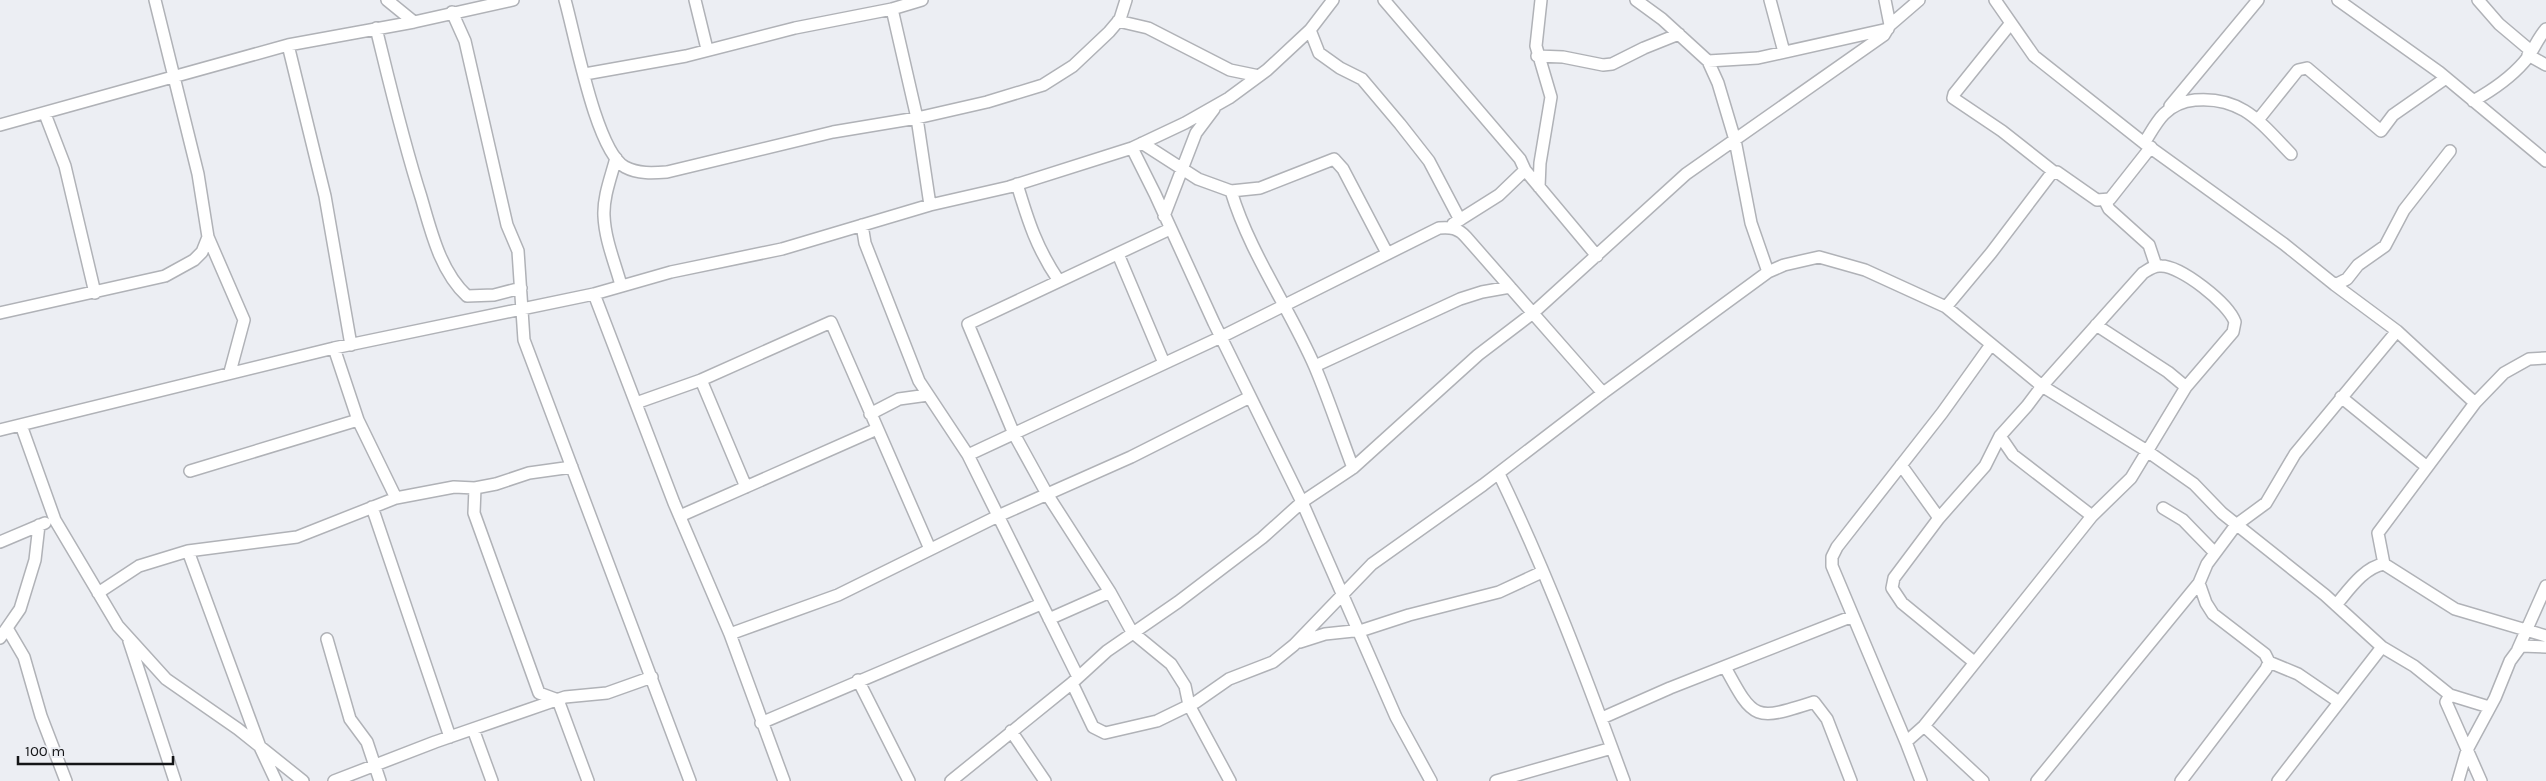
<svg xmlns="http://www.w3.org/2000/svg" width="2546" height="781" viewBox="0 0 2546 781" font-family="Karla,sans-serif">
<style>
.lines{fill:none;stroke-linecap:round;stroke-linejoin:round}
.street-casing{stroke:#b0b2b7;stroke-width:14}
.street{stroke:#fff;stroke-width:11}
</style>
<rect width="100%" height="100%" fill="#eceef3"/>
<g class="lines">
<!-- street casing -->
<g class="street-casing">
<path id="street" d="M387,0L414,22
M565,0C575,35 596,151 625,167C638,174 653,173 667,172L833,132L917,118L987,102L1043,85L1073,66L1109,32L1120,19L1126,0
M695,0L707,49
M1384,0L1520,159L1525,170L1597,256
M1636,0L1662,19L1708,61L1718,83L1735,140L1751,223L1768,272
M1770,0L1784,52
M1885,0L1890,25
M1995,0L2034,56L2144,143L2284,244L2335,285L2397,331L2475,403
M2338,0L2439,72L2546,161
M2478,0L2499,24L2531,51
M892,9L917,118L930,205
M452,12L465,41L507,225L518,251L524,340L690,781
M1118,21L1148,28L1230,70L1259,76
M2011,23L1954,94L1953,98L2002,131L2054,172
M376,28C390,85 403,141 421,197C431,231 440,271 467,296L494,295L521,288
M1310,30L1319,53L1340,68L1362,79L1400,124L1429,161L1460,220
M288,45L325,196L351,345
M2528,55L2546,65
M1537,56L1563,57L1603,65L1612,64L1644,48L1679,34
M1708,61L1758,58L1888,29
M585,74L686,56L795,28L892,9L922,0
M2473,101C2491,91 2511,77 2524,62C2533,52 2537,39 2546,29
M2170,106L2258,0
M45,114L65,166L95,293
M2258,120L2298,70L2307,68L2381,131L2393,115L2446,78
M0,125L288,45L414,22L513,0
M1142,143L1198,179L1231,191C1250,254 1289,307 1315,367C1329,400 1340,434 1353,468
M2144,143C2150,134 2156,122 2164,114C2172,106 2184,101 2195,100C2242,96 2261,123 2291,154
M1132,148L1155,194L1214,323L1302,502L1396,717L1431,781
M616,158C611,177 603,197 604,216C605,240 615,263 621,285
M1017,184C1028,221 1037,249 1059,281
M1539,187L1540,163L1551,97L1536,46L1541,0
M1231,191L1260,188L1334,159L1343,169L1387,253
M2105,201L2109,209L2149,245L2156,266
M1164,216L1196,133L1214,109
M1453,224L1499,195L1525,170
M862,225L865,243L919,381L968,455L1078,677
M1170,229L968,324L1014,434L1047,494L1110,592L1132,632L1171,664L1185,686L1189,705L1230,781
M208,237L244,320L230,372
M1118,254L1164,363
M2335,285L2347,279L2358,265L2385,246L2404,210L2450,151
M594,294L674,503L730,634L784,781
M1946,307L1991,253L2051,174L2057,172L2097,200L2110,199L2151,147
M0,313L165,276L194,260L202,252L208,237L198,174L155,0
M2096,325L2168,372L2186,387
M2546,358L2529,359L2504,373L2475,403L2378,533L2384,564L2455,609L2546,636
M1315,366L1460,299L1482,292L1510,287
M701,380L746,487
M2341,397L2427,467
M636,403L701,380L831,322L930,549
M870,414L899,399L928,395
M21,425L55,520L118,626L166,679L238,729L303,781
M0,430L334,348L594,294L671,272L782,249L930,205L1009,187L1132,148L1185,123L1229,98L1267,70L1310,30L1333,0
M2000,436L2013,455L2092,516
M968,455L1221,337L1439,228C1451,227 1458,228 1466,237L1603,393
M1901,465L1939,518
M190,471L358,420
M1499,474C1547,573 1586,677 1624,781
M475,488L474,513L539,693L558,700L588,781
M396,498L454,487L475,488L496,484L529,473L572,467
M372,507L450,737
M2163,508L2183,520L2215,553
M680,516L877,429
M0,542L45,523
M188,551L260,747L276,781
M98,593L139,566L188,551L297,537L396,498L358,420L334,348
M2336,605C2348,591 2364,567 2384,564
M1049,619L1110,592
M7,628L24,657L41,716L66,781
M730,634L838,595L998,516L1131,457L1250,397
M0,638L20,609L35,560L39,525
M327,639L350,719L367,742L380,781
M129,641L175,781
M1300,642L1325,634L1363,630L1409,615L1499,592L1542,572
M2518,649L2546,586
M2269,662L2298,674L2339,702
M1725,667C1754,721 1755,721 1814,702L1827,719L1851,781
M858,680L909,781
M1072,683L1093,727L1105,733L1157,721L1196,702L1229,679L1273,662L1294,645L1372,564L1483,485L1603,393L1768,272L1784,265L1819,257L1865,270L1946,307L2042,386L2147,451L2194,484L2222,513L2325,595L2382,647L2414,666L2450,695L2446,702L2481,781
M2450,695L2489,707
M1602,718L1670,688L1853,616
M761,723L1041,604
M1924,726L1983,781
M473,729L492,781
M1011,731L1045,781
M1906,742L1924,726L1945,700L2092,516L2131,478L2186,387L2233,332L2235,322C2228,303 2181,266 2161,266C2154,265 2148,270 2143,273L2042,386L2027,406L2000,436L1985,466L1939,518L1894,578L1892,588L1902,603L1974,662
M334,781L435,742L565,697L607,693L652,677
M951,781L1072,683L1107,651L1178,602L1262,538L1302,502L1353,468L1478,355L1533,313L1686,174L1884,35L1890,25L1919,0
M1496,781L1612,748
M1921,781L1906,742L1832,566V557L1837,547L1942,413L1990,346
M2037,781L2199,583L2207,564L2236,525L2266,503L2295,454L2397,331
M2181,781L2266,669L2269,662L2265,654L2213,614L2206,603L2199,583
M2278,781L2382,647
M2458,781L2467,750L2495,698L2510,661L2521,646L2546,647"/>
</g>
<!-- street -->
<use href="#street" class="street"/>
</g>
<!-- scale -->
<path d="M18 756v8h155v-8" fill="none" stroke="#141517" stroke-width="2.5"/>
<text x="25" y="756" font-size="15" fill="#141517" stroke="#eceef3" stroke-width="4" paint-order="stroke">100 m</text>
</svg>
